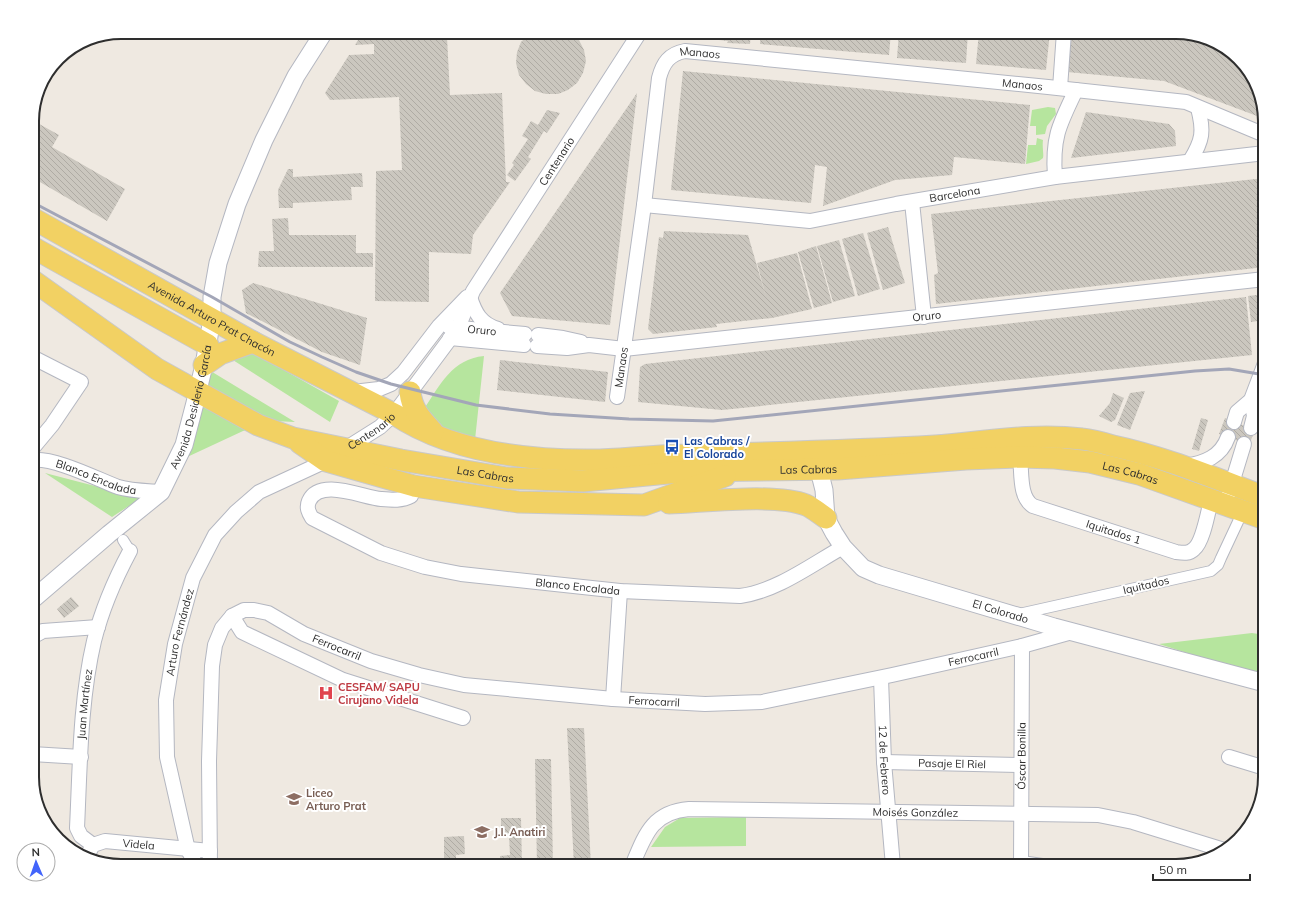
<svg xmlns="http://www.w3.org/2000/svg" width="1297" height="898" viewBox="0 0 1297 898" font-family="Mulish,sans-serif">
<style>
.grass{fill:#b6e59e}
.building{fill:url(#building-back-hatch)}
.lines{fill:none;stroke-linecap:round;stroke-linejoin:round}
.pedestrian-casing{stroke:#b4b7c1;stroke-width:12}
.minor-casing{stroke:#b4b7c1;stroke-width:16}
.tertiary-casing{stroke:#b4b7c1;stroke-width:19}
.primary-casing{stroke:#c9c9c9;stroke-width:23}
.pedestrian{stroke:#fff;stroke-width:10}
.minor{stroke:#fff;stroke-width:14}
.tertiary{stroke:#fff;stroke-width:17}
.primary{stroke:#f2d163;stroke-width:21}
.rail{stroke:#a3a6b8;stroke-width:3}
.labels{text-anchor:middle;stroke-width:4;stroke-linejoin:round;paint-order:stroke}
.street-label{font-size:11px;fill:#2e2e2e;stroke:#fff}
.transit-label{font-size:11px;font-weight:bold;fill:#164399;stroke:#fff;text-anchor:start}
.health-label{font-size:11px;font-weight:bold;fill:#be3a42;stroke:#fff;text-anchor:start}
.education-label{font-size:11px;font-weight:bold;fill:#785e54;stroke:#fff;text-anchor:start}
.rim{fill:none;stroke:#2e2e2e;stroke-width:2}
</style>
<defs>
<pattern id="building-back-hatch" width="6" height="6" patternUnits="userSpaceOnUse"><rect width="6" height="6" fill="#cbc7bf"/><path d="M-1 5l2 2M0 0l6 6M5-1l2 2" fill="none" stroke="#afaba4"/></pattern>
</defs>
<rect width="100%" height="100%" fill="#efe9e1"/>
<!-- grass -->
<path class="grass" d="M1048,107L1055,108L1056,114L1047,126L1045,134L1036,135V126H1030L1032,110Z
M1037,138L1043,140C1042,147 1044,154 1043,158L1039,161L1026,164L1028,145H1036Z
M232,341L339,401L330,422L225,355Z
M484,356L474,449L451,441L424,409C440,385 452,359 484,356Z
M204,367L295,422L274,421L243,431L185,458Z
M45,473L141,498L112,517Z
M1252,633L1265,635V678L1159,644Z
M746,817V846L651,847L665,827L680,818Z"/>
<!-- building -->
<path class="building" d="M531,32H571L579,40L584,50L586,61L583,73L577,83L568,90L558,94H546L535,91L526,84L519,75L516,63L517,52L521,42Z
M675,32H751L750,44L727,43L728,41L673,35Z
M761,32H891L889,55L760,44Z
M899,32H968L966,63L897,58Z
M979,32H1050L1046,70L976,64Z
M1071,32H1174L1235,57L1256,81L1265,119L1164,81L1067,72Z
M447,37L450,95L502,93L506,182H510L473,235L471,254L429,252V302L375,301L376,171L402,170L399,97L330,100L325,93L349,55L374,54V44L355,45L358,40Z
M683,71L1030,105L1025,164L954,157L952,175L895,180L823,206L827,167L815,165L811,203L671,190Z
M637,93L610,325L512,316L500,293Z
M547,110L560,113L547,133L544,131L528,157L531,159L515,181L507,175L514,165L512,163L528,139L522,136L531,121L538,125Z
M1086,112L1169,124L1175,131L1176,146L1071,158Z
M32,120L59,135L52,147L125,189L107,221L33,178L37,172L32,169Z
M288,169H293V177L362,173L363,187H351L352,200L293,203V208H279L278,190Z
M1265,178V267L936,304L934,275L938,273L931,214Z
M288,218L289,235H356V253H373V267H258L259,251H274L272,219Z
M888,227L905,283L883,290L867,233Z
M664,231L748,235L766,297L757,263L797,253L812,309L772,318L716,324L717,327L653,334L648,329L659,237L663,238Z
M863,233L880,289L858,296L842,239Z
M839,240L855,296L833,302L817,246Z
M816,246L832,303L814,308L798,252Z
M253,283L367,318L360,365L322,352L246,313L242,290Z
M1265,294V320L1251,322L1248,296Z
M1246,297L1252,355L722,410L638,402L640,367L645,364Z
M500,360L608,372L605,402L497,390Z
M1145,391L1130,430L1117,425L1130,393Z
M1113,393L1124,398L1115,420L1111,422L1099,416L1110,403Z
M1201,418L1208,420L1199,451L1192,449Z
M1225,418L1255,430L1249,445L1219,434Z
M71,597L79,606L64,618L57,609Z
M567,728H584L591,866H574Z
M535,759H551L553,866H537Z
M501,818H521L522,866H500V856L510,855L509,836H501Z
M464,836L465,854L456,855V866H444V837Z"/>
<g class="lines">
<!-- pedestrian casing -->
<g class="pedestrian-casing">
<path id="pedestrian" d="M123,540L130,551
M1019,614L1211,571L1218,565L1221,558L1243,511"/>
</g>
<!-- minor casing -->
<g class="minor-casing">
<g id="minor">
<path d="M1060,88L1064,32"/>
<path d="M1190,161C1203,140 1204,131 1198,108"/>
<path d="M1055,177C1052,138 1059,125 1076,90"/>
<path d="M912,202L924,317"/>
<path id="s1" d="M644,205L810,221L896,204L1055,177L1265,153"/>
<path d="M470,297C475,313 481,324 498,329"/>
<path id="s2" d="M449,327L525,334"/>
<path d="M538,335L563,338L581,342"/>
<path d="M450,338L524,345"/>
<path id="s3" d="M537,346L567,348L589,345L624,349L1265,279"/>
<path d="M32,357L81,382L52,425L32,449"/>
<path d="M353,392L379,389L391,384L403,373L439,326L467,297"/>
<path id="s4" d="M617,397L644,205L659,78C663,63 669,54 685,51L1048,87L1186,102L1265,135"/>
<path d="M1234,422L1237,412L1251,400L1265,363"/>
<path d="M1251,428L1254,416L1251,400"/>
<path id="s5" d="M1020,457C1022,473 1019,497 1033,506L1176,552C1183,553 1189,554 1194,549C1203,542 1208,512 1211,500"/>
<path id="s6" d="M32,460C54,457 97,479 118,487C131,491 148,491 161,492"/>
<path d="M1185,466C1204,463 1221,457 1228,437"/>
<path id="s7" d="M414,486L411,496C402,501 392,500 381,499C364,498 320,477 309,501C306,508 309,513 312,518L381,553L425,567L461,574L620,591L740,596C777,591 811,565 843,547"/>
<path d="M1229,493L1244,444"/>
<path d="M232,616L242,632L343,680L463,718"/>
<path d="M32,637L43,631L98,627"/>
<path id="s8" d="M881,678L884,762L893,866"/>
<path d="M613,699L620,591"/>
<path d="M32,754L81,757"/>
<path d="M1229,757L1265,768"/>
<path id="s9" d="M884,762L1021,765"/>
<path id="s10" d="M93,845L81,836L77,828C80,766 80,701 94,641C102,609 115,579 130,551"/>
<path id="s11" d="M87,856L93,845L105,841L210,851"/>
<path d="M1021,863L1042,866"/>
<path id="s12" d="M197,866L188,850L167,757L166,700L175,644L193,578L215,535L236,512L259,492L326,461L380,427L394,414L458,328L473,291L640,32"/>
<path id="s13" d="M210,866L209,761L212,666L215,645L222,628L232,616L244,610H254L268,613L304,634L371,661L419,675L464,685L613,699L705,704L762,702L892,675L1022,646L1072,632"/>
<path id="s14" d="M632,866C645,835 652,812 689,809L1098,815L1133,822L1224,850"/>
<path id="s15" d="M1021,866L1022,646"/>
</g>
</g>
<!-- tertiary casing -->
<g class="tertiary-casing">
<g id="tertiary">
<path id="s16" d="M816,458L824,490L826,518L834,533L843,547L863,568L879,575L1054,627L1265,683"/>
<path id="s17" d="M32,600L109,534L161,492L184,445L195,403L204,365L212,319V297L218,263L237,204L264,140L296,76L324,32"/>
</g>
</g>
<!-- primary casing -->
<g class="primary-casing">
<g id="primary">
<path id="s18" d="M32,218L253,342L394,414C451,452 528,461 596,460C625,460 655,455 685,455C768,453 852,451 935,446C984,442 1033,433 1082,439C1092,440 1103,443 1113,446C1165,457 1214,478 1265,497"/>
<path d="M32,247L208,345"/>
<path id="s19" d="M32,280L157,369L258,425L293,438L401,460L507,478L583,481L690,471L838,469L966,459L1020,457L1055,458L1090,462L1139,474L1265,519"/>
<path d="M204,365L220,354L253,342"/>
<path d="M410,392C412,410 421,419 433,432"/>
<path d="M300,443L326,461L414,486L518,502L644,505L725,476"/>
<path d="M669,503C704,502 775,493 806,505C813,508 820,514 826,518"/>
</g>
</g>
<!-- pedestrian -->
<use href="#pedestrian" class="pedestrian"/>
<!-- minor -->
<use href="#minor" class="minor"/>
<!-- tertiary -->
<use href="#tertiary" class="tertiary"/>
<!-- primary -->
<use href="#primary" class="primary"/>
<!-- rail -->
<path class="rail" d="M32,202L212,297L290,342L322,357L356,372L391,384L476,405L550,414L629,419L713,421L1195,371L1229,369L1265,375"/>
</g>
<!-- icons -->
<defs>
<g id="bus-bare" transform="scale(1.2)"><path d="M-5-6H5V4H4V6H2V4H-2V6H-4V4H-5ZM-3.5-4V0h7V-4ZM-3.5 1.2v1.5H-2V1.2ZM2 1.2v1.5H3.5V1.2Z" fill="#1a4fb4" stroke="#fff" stroke-width="2.5" paint-order="stroke"/></g>
<g id="hospital-bare" transform="scale(1.2)"><path d="M-5-5h3v3.5h4V-5h3V5h-3V1.5h-4V5h-3Z" fill="#e0444e" stroke="#fff" stroke-width="2.5" paint-order="stroke"/></g>
<g id="school-bare" transform="scale(1.2)"><path d="M0-5L7-2L0 1L-7-2ZM-4 1L0 2.5L4 1V4Q0 6-4 4Z" fill="#8d6e63" stroke="#fff" stroke-width="2.5" paint-order="stroke"/></g>
</defs>
<g fill-rule="evenodd">
<use href="#bus-bare" x="672" y="447"/>
<use href="#hospital-bare" x="326" y="693"/>
<use href="#school-bare" x="294" y="799"/>
<use href="#school-bare" x="482" y="832"/>
</g>
<g class="labels">
<!-- street labels -->
<g class="street-label">
<text dy="4" stroke="none"><textPath href="#s4" startOffset="377">Manaos</textPath></text>
<text dy="4" stroke="none"><textPath href="#s4" startOffset="701">Manaos</textPath></text>
<text dy="4" stroke="none"><textPath href="#s12" startOffset="864">Centenario</textPath></text>
<text dy="4" stroke="none"><textPath href="#s1" startOffset="314">Barcelona</textPath></text>
<text dy="4" stroke="none"><textPath href="#s3" startOffset="392">Oruro</textPath></text>
<text dy="4" stroke="none"><textPath href="#s18" startOffset="206">Avenida Arturo Prat Chacón</textPath></text>
<text dy="4" stroke="none"><textPath href="#s2" startOffset="33">Oruro</textPath></text>
<text dy="4" stroke="none"><textPath href="#s4" startOffset="30">Manaos</textPath></text>
<text dy="4" stroke="none"><textPath href="#s17" startOffset="259">Avenida Desiderio García</textPath></text>
<text dy="4" stroke="none"><textPath href="#s12" startOffset="534">Centenario</textPath></text>
<text dy="4" stroke="none"><textPath href="#s19" startOffset="826">Las Cabras</textPath></text>
<text dy="4" stroke="none"><textPath href="#s19" startOffset="1150">Las Cabras</textPath></text>
<text dy="4" stroke="none"><textPath href="#s19" startOffset="502">Las Cabras</textPath></text>
<text dy="4" stroke="none"><textPath href="#s6" startOffset="67">Blanco Encalada</textPath></text>
<text dy="4" stroke="none"><textPath href="#s5" startOffset="137">Iquitados 1</textPath></text>
<text transform="translate(1146 585) rotate(-13)" y="4">Iquitados</text>
<text dy="4" stroke="none"><textPath href="#s7" startOffset="414">Blanco Encalada</textPath></text>
<text dy="4" stroke="none"><textPath href="#s16" startOffset="268">El Colorado</textPath></text>
<text dy="4" stroke="none"><textPath href="#s12" startOffset="240">Arturo Fernández</textPath></text>
<text dy="4" stroke="none"><textPath href="#s13" startOffset="370">Ferrocarril</textPath></text>
<text dy="4" stroke="none"><textPath href="#s13" startOffset="1018">Ferrocarril</textPath></text>
<text dy="4" stroke="none"><textPath href="#s13" startOffset="694">Ferrocarril</textPath></text>
<text dy="4" stroke="none"><textPath href="#s10" startOffset="148">Juan Martínez</textPath></text>
<text dy="4" stroke="none"><textPath href="#s15" startOffset="110">Óscar Bonilla</textPath></text>
<text dy="4" stroke="none"><textPath href="#s8" startOffset="82">12 de Febrero</textPath></text>
<text dy="4" stroke="none"><textPath href="#s9" startOffset="68">Pasaje El Riel</textPath></text>
<text dy="4" stroke="none"><textPath href="#s14" startOffset="313">Moisés González</textPath></text>
<text dy="4" stroke="none"><textPath href="#s11" startOffset="59">Videla</textPath></text>
</g>
<!-- transit labels -->
<g class="transit-label">
<text x="684" y="445">Las Cabras /<tspan x="684" dy="13">El Colorado</tspan></text>
</g>
<!-- health labels -->
<g class="health-label">
<text x="338" y="691">CESFAM/ SAPU<tspan x="338" dy="13">Cirujano Videla</tspan></text>
</g>
<!-- education labels -->
<g class="education-label">
<text x="306" y="797">Liceo<tspan x="306" dy="13">Arturo Prat</tspan></text>
<text x="494" y="836">J.I. Anatiri</text>
</g>
</g>
<!-- crop -->
<path d="M0 0H1297V898H0ZM121 39H1176A82 82 0 0 1 1258 121V777A82 82 0 0 1 1176 859H121A82 82 0 0 1 39 777V121A82 82 0 0 1 121 39Z" fill="#fff" fill-rule="evenodd"/>
<path class="rim" d="M121 39H1176A82 82 0 0 1 1258 121V777A82 82 0 0 1 1176 859H121A82 82 0 0 1 39 777V121A82 82 0 0 1 121 39Z"/>
<!-- north arrow -->
<g transform="translate(36 862) rotate(358)"><circle r="19" fill="#ffffff" stroke="#ababab"/>
<path d="M0-3L7 15L0 10L-7 15Z" fill="#4264fb"/>
<text y="-6" font-size="11" font-weight="bold" text-anchor="middle" fill="#2e2e2e">N</text>
</g>
<!-- scale -->
<path d="M1153 874v6h97v-6" fill="none" stroke="#2e2e2e" stroke-width="2"/>
<text x="1159" y="874" font-size="12" fill="#2e2e2e" stroke="#ffffff" stroke-width="3" paint-order="stroke">50 m</text>
</svg>
